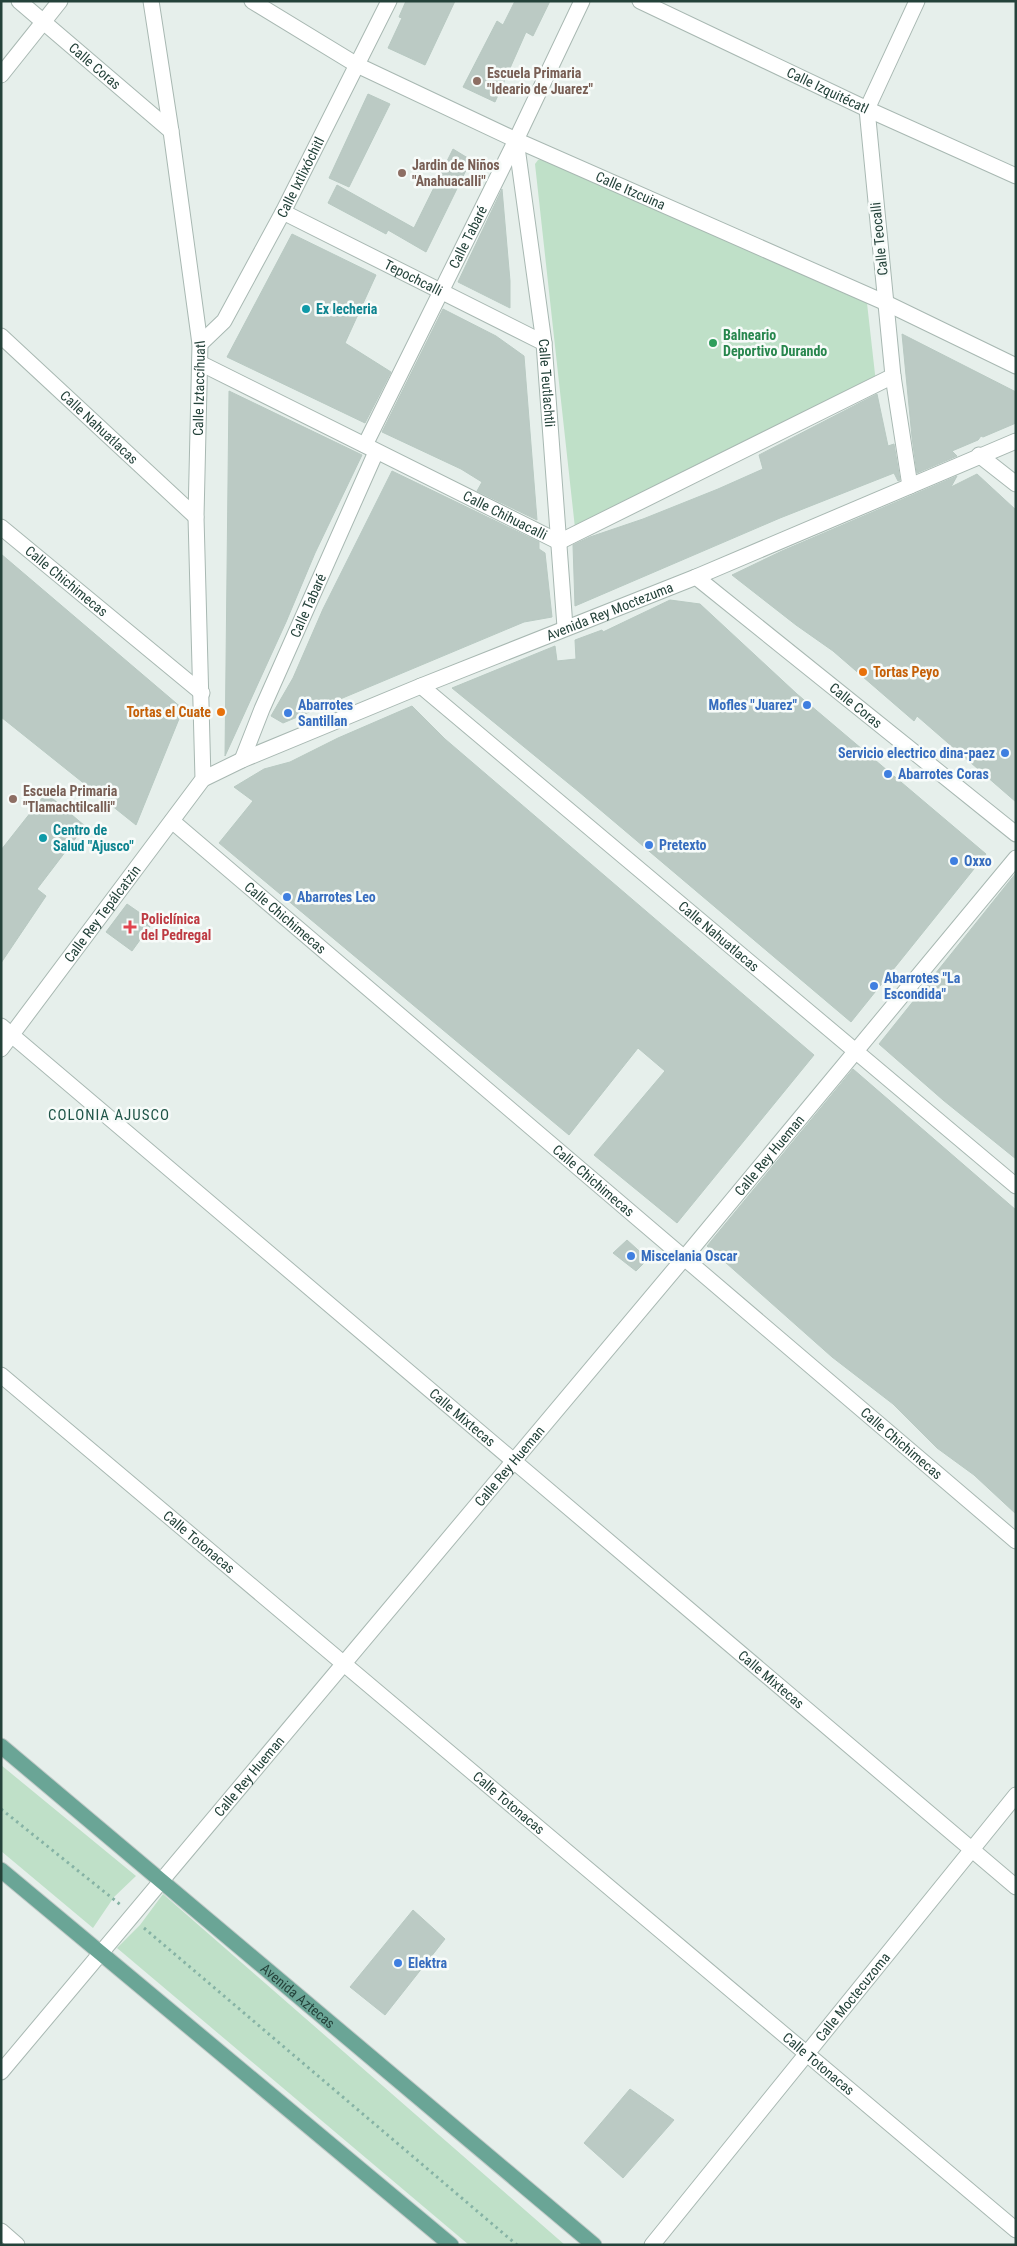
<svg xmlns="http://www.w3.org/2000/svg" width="1017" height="2246" viewBox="0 0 1017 2246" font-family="'Roboto Condensed',sans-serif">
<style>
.green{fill:#bfe0c8}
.building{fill:#bbcac4;stroke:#b8c9c2}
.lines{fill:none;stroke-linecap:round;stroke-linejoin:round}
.minor-casing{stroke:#a8b8b2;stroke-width:17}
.tertiary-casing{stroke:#a8b8b2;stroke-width:17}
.primary-casing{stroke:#c2cac8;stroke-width:17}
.path{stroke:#86b3a5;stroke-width:3;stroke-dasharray:2.5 4;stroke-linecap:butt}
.minor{stroke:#fff;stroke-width:15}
.tertiary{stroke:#fff;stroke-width:15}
.primary{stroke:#6aa596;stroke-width:15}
.education-dot{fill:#8d6e63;stroke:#f7fbf9;stroke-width:2}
.culture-dot{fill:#0f9aa8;stroke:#f7fbf9;stroke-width:2}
.leisure-dot{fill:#2e9e5b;stroke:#f7fbf9;stroke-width:2}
.food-dot{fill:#e8710a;stroke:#f7fbf9;stroke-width:2}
.shop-dot{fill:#3f7fe0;stroke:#f7fbf9;stroke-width:2}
.health-dot{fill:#e0444e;stroke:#f7fbf9;stroke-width:2}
.labels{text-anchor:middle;stroke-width:5;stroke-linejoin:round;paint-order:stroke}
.street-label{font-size:14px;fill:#24423a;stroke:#f7fbf9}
.education-label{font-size:14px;font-weight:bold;fill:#785e54;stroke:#f7fbf9;text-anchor:start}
.culture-label{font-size:14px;font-weight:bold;fill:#0d838f;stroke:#f7fbf9;text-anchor:start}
.leisure-label{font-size:14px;font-weight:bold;fill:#27864d;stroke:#f7fbf9;text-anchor:start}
.food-label{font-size:14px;font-weight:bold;fill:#c56008;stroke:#f7fbf9;text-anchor:start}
.shop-label{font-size:14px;font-weight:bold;fill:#366cbe;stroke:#f7fbf9;text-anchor:start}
.health-label{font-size:14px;font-weight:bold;fill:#be3a42;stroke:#f7fbf9;text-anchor:start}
.neighbourhood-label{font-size:15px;letter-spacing:1px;fill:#1f5548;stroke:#f7fbf9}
</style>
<rect width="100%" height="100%" fill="#e6efeb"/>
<!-- green -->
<path class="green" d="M545,158L867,303L876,383L575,528L535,164L538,160Z
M1,1765L136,1876L114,1897L93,1928L1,1851Z
M163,1894L565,2245H469L117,1948L140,1925Z"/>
<!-- building -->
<path class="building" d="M406,1H455L425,65L388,48L402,18L399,17Z
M515,1H550L533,36L526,32L495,102L463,87L497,21L503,25Z
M368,94L390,104L349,187L329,178Z
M453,149L471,160L426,252L388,230L386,234L328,203L337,185L414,228Z
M502,189L510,281V308L458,282Z
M292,234L376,275L345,343L391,372L365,423L227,357Z
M443,309L496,336L524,356L537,520L477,491L482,482L461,469L382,432Z
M902,334L1016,392V423L983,437L981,436L978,440L952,451L957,456L917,473L912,437Z
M229,391L362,455L315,553L286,622L225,756Z
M877,394L888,446L894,444L900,480L898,481L894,473L780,518L575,606L573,545L590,537L643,519L718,489L763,469L759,455Z
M392,471L539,542V549L545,553L552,617L524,622L283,723L271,716L293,678L323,609Z
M977,474L1016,510V802L917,716L914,721L833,651L796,625L732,575L782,551L957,476L951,487Z
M1,554L183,709L136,825L1,717Z
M670,600L700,604L797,694L986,854L851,1022L578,791L452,688L555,646L557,661L576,659L575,640L602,630L603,632Z
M412,706L445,739L814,1055L677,1223L594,1155L665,1071L638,1048L569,1135L219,843L253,801L234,787L264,769L290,762L338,738Z
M46,793L85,826L37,889L46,896L1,963V850Z
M1016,873V1159L943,1100L879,1044Z
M127,904L153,922L132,951L106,932Z
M853,1069L1016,1210V1514L974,1475L937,1448L893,1404L832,1357L707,1246Z
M627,1240L648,1259L636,1271L613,1253Z
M413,1910L445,1939L385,2015L350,1987Z
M630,2089L674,2120L623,2178L584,2143Z"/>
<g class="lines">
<!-- minor casing -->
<g class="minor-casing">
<g id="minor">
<path id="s1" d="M19,1L171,131"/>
<path id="s2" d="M252,1L357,65L516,140L886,303L1016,366"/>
<path id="s3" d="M640,1L867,109L1016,176"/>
<path d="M1,75L60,1"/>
<path id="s4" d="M516,140L544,343L565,627"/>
<path id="s5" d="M283,212L544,343"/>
<path id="s6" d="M1,336L196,517"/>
<path id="s7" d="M200,344L224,321L283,212L389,1"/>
<path id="s8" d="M200,363L559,542L893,376"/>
<path id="s9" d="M365,445L516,140L582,1"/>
<path d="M979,455L1016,484"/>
<path d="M910,486L893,376L867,109L917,1"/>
<path id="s10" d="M1,527L202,693"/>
<path id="s11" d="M696,577L1016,834"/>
<path id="s12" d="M421,686L1016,1186"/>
<path id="s13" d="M242,760L262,709L376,452"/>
<path id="s14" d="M203,779L242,760L421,686L696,577L1016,441"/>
<path id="s15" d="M172,821L1016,1541"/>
<path id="s16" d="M1,1026L1016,1887"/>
<path id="s17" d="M1,1375L1016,2230"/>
<path id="s18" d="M1,2072L685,1257L1016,858"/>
<path d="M1,2231L17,2245"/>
<path id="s19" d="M652,2245L1016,1795"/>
</g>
</g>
<!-- tertiary casing -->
<g class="tertiary-casing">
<g id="tertiary">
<path id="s20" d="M1,1049L203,779L196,517L200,344L171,131L151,1"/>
</g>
</g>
<!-- primary casing -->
<g class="primary-casing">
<g id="primary">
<path id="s21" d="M1,1746L594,2245"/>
<path d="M1,1870L451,2245"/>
</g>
</g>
<!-- path -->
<path class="path" d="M1,1809L122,1906
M144,1928L517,2245"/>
<!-- minor -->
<use href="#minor" class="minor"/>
<!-- tertiary -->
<use href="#tertiary" class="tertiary"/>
<!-- primary -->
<use href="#primary" class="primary"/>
</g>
<!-- markers -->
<g class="education-dot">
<circle cx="477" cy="81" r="5"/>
<circle cx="402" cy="173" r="5"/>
<circle cx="13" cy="799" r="5"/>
</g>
<g class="culture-dot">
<circle cx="306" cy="309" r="5"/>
<circle cx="43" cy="838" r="5"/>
</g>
<circle class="leisure-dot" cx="713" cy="343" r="5"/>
<g class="food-dot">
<circle cx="863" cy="672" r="5"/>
<circle cx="221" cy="712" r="5"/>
</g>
<g class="shop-dot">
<circle cx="807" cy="705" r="5"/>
<circle cx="288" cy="713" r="5"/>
<circle cx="1005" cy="753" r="5"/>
<circle cx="888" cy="774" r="5"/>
<circle cx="649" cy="845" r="5"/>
<circle cx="954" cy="861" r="5"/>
<circle cx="287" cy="897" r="5"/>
<circle cx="874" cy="986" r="5"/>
<circle cx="631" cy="1256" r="5"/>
<circle cx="398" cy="1963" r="5"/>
</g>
<path class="health-dot" d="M127.5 919.5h5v5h5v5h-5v5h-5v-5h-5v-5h5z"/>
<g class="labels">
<!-- street labels -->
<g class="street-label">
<text dy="5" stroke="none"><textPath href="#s1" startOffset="100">Calle Coras</textPath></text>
<text dy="5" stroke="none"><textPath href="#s3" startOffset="208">Calle Izquitécatl</textPath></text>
<text dy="5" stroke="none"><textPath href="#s7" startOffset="196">Calle Ixtlixóchitl</textPath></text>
<text dy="5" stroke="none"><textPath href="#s2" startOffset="424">Calle Itzcuina</textPath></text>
<text dy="5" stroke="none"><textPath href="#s9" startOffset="232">Calle Tabaré</textPath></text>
<text transform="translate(879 239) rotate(-96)" y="5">Calle Teocalli</text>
<text dy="5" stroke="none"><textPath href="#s5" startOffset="146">Tepochcalli</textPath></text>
<text dy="5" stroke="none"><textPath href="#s4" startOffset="245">Calle Teutlachtli</textPath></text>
<text dy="5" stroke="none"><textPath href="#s20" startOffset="728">Calle Iztaccíhuatl</textPath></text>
<text dy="5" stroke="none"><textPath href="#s6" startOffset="134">Calle Nahuatlacas</textPath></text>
<text dy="5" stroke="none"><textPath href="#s8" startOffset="341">Calle Chihuacalli</textPath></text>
<text dy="5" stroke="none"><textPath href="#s10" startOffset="85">Calle Chichimecas</textPath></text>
<text dy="5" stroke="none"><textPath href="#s13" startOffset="168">Calle Tabaré</textPath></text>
<text dy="5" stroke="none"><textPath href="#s14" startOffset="440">Avenida Rey Moctezuma</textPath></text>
<text dy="5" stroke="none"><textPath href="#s11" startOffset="205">Calle Coras</textPath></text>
<text dy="5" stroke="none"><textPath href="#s20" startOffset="169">Calle Rey Tepálcatzin</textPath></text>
<text dy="5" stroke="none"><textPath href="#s15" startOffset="149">Calle Chichimecas</textPath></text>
<text dy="5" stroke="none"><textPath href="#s12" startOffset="389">Calle Nahuatlacas</textPath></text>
<text dy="5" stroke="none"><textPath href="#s18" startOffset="1196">Calle Rey Hueman</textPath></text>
<text dy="5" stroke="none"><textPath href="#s15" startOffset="554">Calle Chichimecas</textPath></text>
<text dy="5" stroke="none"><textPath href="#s16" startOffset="605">Calle Mixtecas</textPath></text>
<text dy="5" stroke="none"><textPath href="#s15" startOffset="959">Calle Chichimecas</textPath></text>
<text dy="5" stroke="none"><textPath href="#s18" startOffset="791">Calle Rey Hueman</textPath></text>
<text dy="5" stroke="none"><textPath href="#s17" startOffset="259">Calle Totonacas</textPath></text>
<text dy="5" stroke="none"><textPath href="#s16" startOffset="1010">Calle Mixtecas</textPath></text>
<text dy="5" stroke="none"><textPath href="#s18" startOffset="386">Calle Rey Hueman</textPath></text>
<text dy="5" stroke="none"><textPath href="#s17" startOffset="664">Calle Totonacas</textPath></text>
<text dy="5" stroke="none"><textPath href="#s21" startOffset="388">Avenida Aztecas</textPath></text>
<text dy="5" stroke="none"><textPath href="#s19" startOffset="319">Calle Moctecuzoma</textPath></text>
<text dy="5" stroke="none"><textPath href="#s17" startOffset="1069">Calle Totonacas</textPath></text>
</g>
<!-- education labels -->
<g class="education-label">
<text x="487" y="78">Escuela Primaria<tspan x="487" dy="16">"Ideario de Juarez"</tspan></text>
<text x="412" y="170">Jardin de Niños<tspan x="412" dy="16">"Anahuacalli"</tspan></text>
<text x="23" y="796">Escuela Primaria<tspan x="23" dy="16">"Tlamachtilcalli"</tspan></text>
</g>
<!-- culture labels -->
<g class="culture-label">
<text x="316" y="314">Ex lecheria</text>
<text x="53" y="835">Centro de<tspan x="53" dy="16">Salud "Ajusco"</tspan></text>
</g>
<!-- leisure labels -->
<g class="leisure-label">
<text x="723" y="340">Balneario<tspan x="723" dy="16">Deportivo Durando</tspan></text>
</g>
<!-- food labels -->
<g class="food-label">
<text x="873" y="677">Tortas Peyo</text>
<text x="211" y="717" text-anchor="end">Tortas el Cuate</text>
</g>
<!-- shop labels -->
<g class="shop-label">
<text x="298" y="710">Abarrotes<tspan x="298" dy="16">Santillan</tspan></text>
<text x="797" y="710" text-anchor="end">Mofles "Juarez"</text>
<text x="995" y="758" text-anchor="end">Servicio electrico dina-paez</text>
<text x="898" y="779">Abarrotes Coras</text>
<text x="659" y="850">Pretexto</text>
<text x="964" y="866">Oxxo</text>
<text x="297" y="902">Abarrotes Leo</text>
<text x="884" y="983">Abarrotes "La<tspan x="884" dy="16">Escondida"</tspan></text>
<text x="641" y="1261">Miscelania Oscar</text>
<text x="408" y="1968">Elektra</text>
</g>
<!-- health labels -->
<g class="health-label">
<text x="141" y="924">Policlínica<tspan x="141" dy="16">del Pedregal</tspan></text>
</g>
<!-- neighbourhood labels -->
<g class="neighbourhood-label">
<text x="109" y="1120">COLONIA AJUSCO</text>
</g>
</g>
<!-- border -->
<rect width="1017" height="2246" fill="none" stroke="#24423a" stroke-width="5"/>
</svg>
